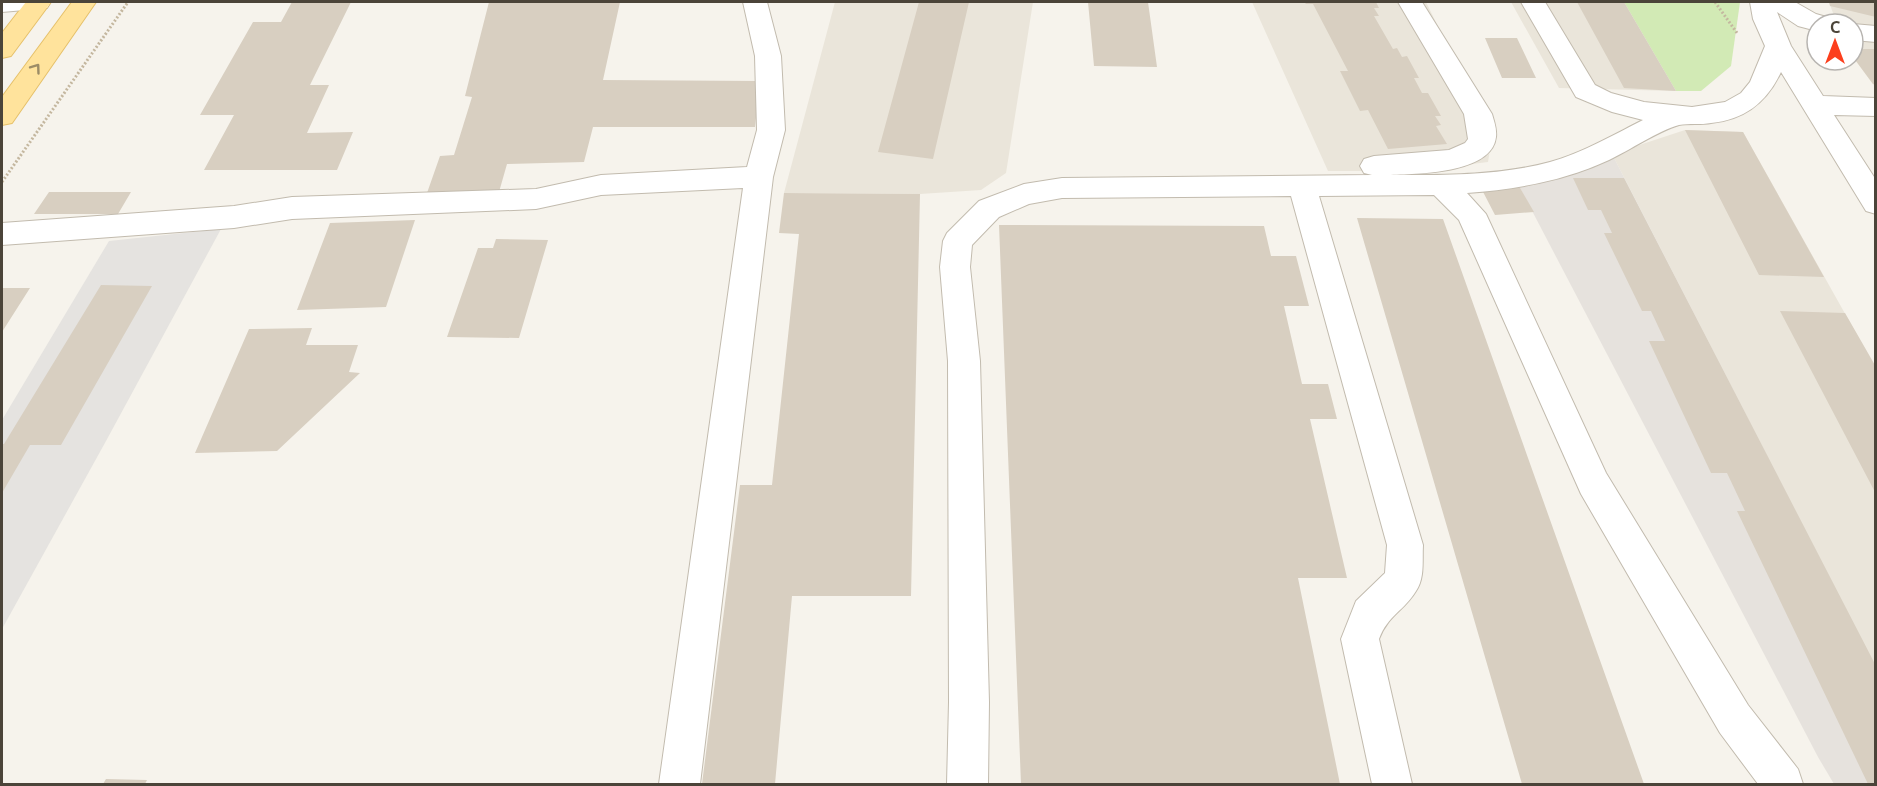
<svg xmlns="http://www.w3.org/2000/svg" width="1877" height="786" viewBox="0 0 1877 786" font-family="Ubuntu,sans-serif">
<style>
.residential{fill:#eae5da}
.industrial{fill:#e6e2dd}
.green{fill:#d2eab5}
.parking{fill:#e5e3e0}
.building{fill:#d8cfc1}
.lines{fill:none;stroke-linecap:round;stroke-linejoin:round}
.minor-casing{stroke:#c2bbae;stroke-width:2}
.major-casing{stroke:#e6c16a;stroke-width:2}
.path{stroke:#c4b79f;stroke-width:3;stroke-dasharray:2 2;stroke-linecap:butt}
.minor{fill:#fff;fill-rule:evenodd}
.major{fill:#ffe39c;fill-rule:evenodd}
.oneway{stroke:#9c8c66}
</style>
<rect width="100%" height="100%" fill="#f6f3ec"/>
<!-- residential -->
<path class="residential" d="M835,2H1033L1006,173L981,190L920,194L784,193Z
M1252,2H1426L1492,137L1488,162L1416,171H1328Z
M1511,2H1624L1676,91L1559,88Z
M1829,2H1875V87L1853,57V24H1837Z
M1685,130L1743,132L1875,367V666L1612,154Z"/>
<!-- industrial -->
<path class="industrial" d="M1612,154L1875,666V784H1834L1818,757L1519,186Z"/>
<!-- green -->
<path class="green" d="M1624,2H1740L1731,66L1701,91H1676Z"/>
<!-- parking -->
<path class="parking" d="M221,229L106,441L2,629V420L109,241Z"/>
<!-- building -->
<path class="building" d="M292,2H351L310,85H329L307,133L353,132L337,170H204L234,115H200L253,22H281Z
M489,2H620L603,80L760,81L755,127H593L584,162L507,164L499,192L427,193L440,156L454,155L472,97L465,96Z
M919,2H969L933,159L878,152Z
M1088,2H1148L1157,67L1094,66Z
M1304,2H1376L1379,8H1374L1379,16H1374L1393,49L1397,48L1402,57L1407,56L1419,78H1414L1422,93H1428L1441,116H1435L1441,125L1436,126L1447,144L1388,149L1368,110L1360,111L1340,71H1348L1313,4H1306Z
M1577,2H1624L1676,91L1624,88Z
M1829,2H1876V17L1830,6Z
M1485,38H1517L1536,78H1502Z
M1853,49H1876V84H1873L1853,57Z
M1685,130L1743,132L1824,277L1759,275Z
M1573,178H1624L1876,666V784H1868L1737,511H1745L1727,473H1711L1649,341H1665L1651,311H1642L1604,233H1612L1601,210H1588Z
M1519,186L1534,212L1495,215L1481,188Z
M49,192H131L118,214H34Z
M784,193L920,194L911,596H792L775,784H702L740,485H772L799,234L779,233Z
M1357,218L1443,219L1644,784H1522Z
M415,220L386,307L297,310L330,223Z
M999,225L1264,226L1271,256H1296L1309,306H1284L1302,384H1328L1337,419H1310L1347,578H1298L1340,784H1021Z
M496,239L548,240L519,338L447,337L478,248H493Z
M101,285L152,286L61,445H30L2,493V444H4Z
M2,288H30L2,332Z
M1780,311L1845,313L1876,367V494Z
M312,328L306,345H358L349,372L360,373L277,451L195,453L249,329Z
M106,779L147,780L145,784H103Z"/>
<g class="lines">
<!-- minor casing -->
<g class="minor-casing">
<path id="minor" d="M2,2H49L50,3L47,8L2,12Z
M743,2H767L781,56L785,130L773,177L700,784H659L743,188L601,195L536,209L292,219L234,228L2,245V223L234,206L292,197L536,189L601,175L747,167L757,130L755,56Z
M1398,2H1422L1492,114C1494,121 1497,129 1496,137C1492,174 1416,174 1388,175C1441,175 1498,176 1550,162C1582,153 1613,135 1643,120L1612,112L1576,97L1521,2H1545L1595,85L1611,93L1644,102L1692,107L1725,102L1741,93L1750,82L1765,46L1753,19L1750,2H1795L1816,14L1830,18L1834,24H1817V31L1798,26L1777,12L1791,46L1823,96L1876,98V116L1834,115L1876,180V214L1866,211L1781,72C1767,102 1745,120 1711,123C1701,125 1689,123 1679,125C1658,131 1630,150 1609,160C1564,181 1517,189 1467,193L1486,214L1606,473L1748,705L1798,769L1803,784H1758L1720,733L1581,494L1459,220L1434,195L1319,196L1423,545C1422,560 1425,578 1416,591C1404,611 1388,615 1379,639L1412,784H1372L1341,639L1356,601L1385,573L1387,545L1291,196L1062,198L1029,204L999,217L972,245L970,267L980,361L989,702L988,784H947L949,702L948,361L940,267L943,241L947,233L979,201L1024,184L1062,178L1372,175L1364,173L1360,166L1364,159L1374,156L1449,150L1465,143L1468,139L1464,114Z
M1853,24L1876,26V42L1853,40Z"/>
</g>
<!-- major casing -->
<g class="major-casing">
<path id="major" d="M26,2H51L11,56L2,58V33Z
M72,2H96L12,123L2,125V97Z"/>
</g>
<!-- path -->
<path class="path" d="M1715,2L1737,33
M2,182L128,2"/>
<!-- minor -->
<use href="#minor" class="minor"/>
<!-- major -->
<use href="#major" class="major"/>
</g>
<!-- one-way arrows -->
<defs><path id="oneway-chevron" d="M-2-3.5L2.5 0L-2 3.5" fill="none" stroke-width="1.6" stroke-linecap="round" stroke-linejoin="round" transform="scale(1.5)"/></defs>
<use class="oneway" href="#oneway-chevron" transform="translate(36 68) rotate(-54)"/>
<!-- border -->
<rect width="1877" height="786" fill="none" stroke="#4b4439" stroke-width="6"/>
<!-- north arrow -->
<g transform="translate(1835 42)"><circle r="28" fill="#ffffff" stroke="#b7b4b0" stroke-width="1.5"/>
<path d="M0-4.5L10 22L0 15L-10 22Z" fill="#fc3f1d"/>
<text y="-9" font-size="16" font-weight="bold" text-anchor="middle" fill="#4b4439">С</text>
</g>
</svg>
